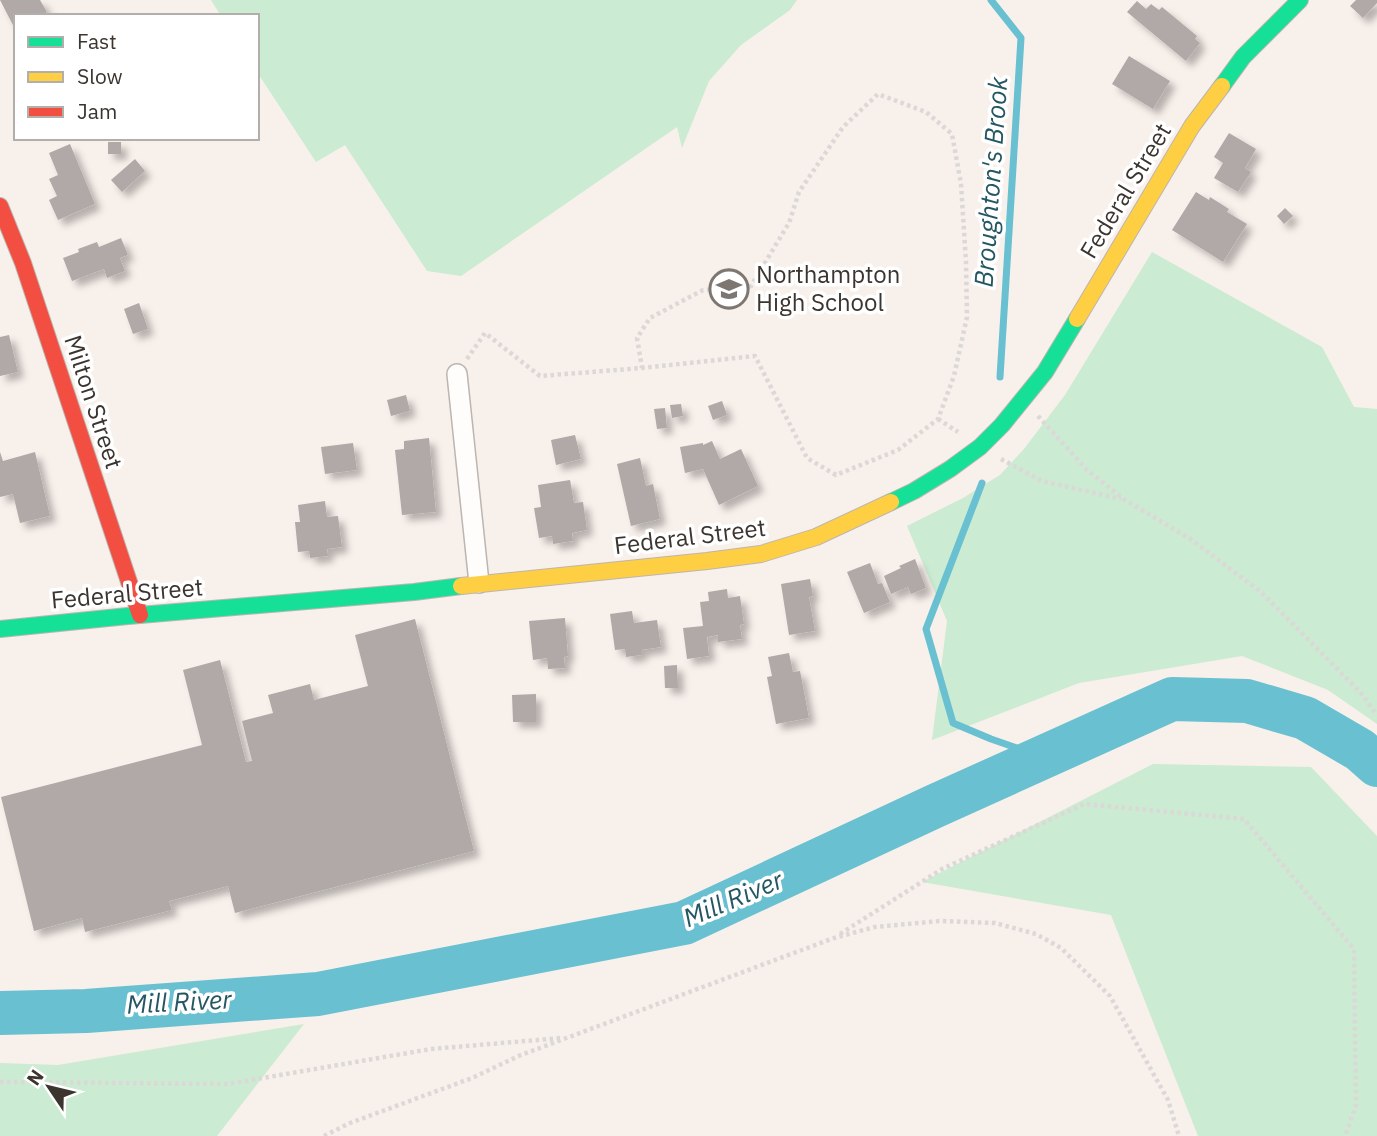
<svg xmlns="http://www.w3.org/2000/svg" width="1377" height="1136" viewBox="0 0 1377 1136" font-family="'IBM Plex Sans',sans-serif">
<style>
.green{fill:#cbebd2}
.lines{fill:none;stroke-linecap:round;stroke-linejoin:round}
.stream{stroke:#68c0d1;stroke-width:7}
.river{stroke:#68c0d1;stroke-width:44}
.building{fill:#b0a9a8;filter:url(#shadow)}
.street-casing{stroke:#bcb5b0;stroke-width:22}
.fast-casing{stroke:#bcb5b0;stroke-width:18}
.slow-casing{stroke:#bcb5b0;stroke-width:18}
.jam-casing{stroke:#bcb5b0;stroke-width:18}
.path{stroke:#dbd8d7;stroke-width:4.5;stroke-dasharray:3.5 3.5;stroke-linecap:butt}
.street{stroke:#fefdfc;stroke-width:19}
.fast{stroke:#16e098;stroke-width:16}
.slow{stroke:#ffcf43;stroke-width:16}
.jam{stroke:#f24e42;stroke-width:16}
.labels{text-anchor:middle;stroke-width:7;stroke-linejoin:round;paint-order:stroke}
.street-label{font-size:24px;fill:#3b342f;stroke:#fff}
.poi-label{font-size:24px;fill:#3b342f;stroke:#fff;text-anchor:start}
.water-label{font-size:26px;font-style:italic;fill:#245762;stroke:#fff}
</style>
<defs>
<filter id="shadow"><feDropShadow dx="6" dy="6" stdDeviation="3.5" flood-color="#0004"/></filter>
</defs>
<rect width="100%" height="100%" fill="#f8f0eb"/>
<!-- green -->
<path class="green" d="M211,0H797L790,10L741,45L709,81L682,148L677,127L461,276L427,271L345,145L316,162L257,72V16H221Z
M1152,252L1322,347L1354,407L1377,409V724L1328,690L1242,656L1079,683L932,740L947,621L907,526L963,498L1000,475L1024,449L1065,395Z
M1153,764L1311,767L1377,836V1136H1198L1111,915L922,882Z
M304,1024L217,1136H0V1063L58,1065Z"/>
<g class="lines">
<!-- stream -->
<path class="stream" d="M991,0L1021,38L1000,377
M982,483L926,629L953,723L991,739L1043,757"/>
<!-- river -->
<path class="river" d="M0,1013L86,1011L318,994L684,923L935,806L1172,699L1247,701L1305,718L1360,750L1377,765"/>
</g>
<!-- building -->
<path class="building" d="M0,0H40L47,12L41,16H16V31Z
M1356,0H1377V3L1363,18L1350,6Z
M1137,1L1146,9L1151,4L1159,10L1162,7L1197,36L1195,39L1200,43L1186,61L1127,12Z
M1129,56L1170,81L1153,109L1112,84Z
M1229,133L1256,149L1245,168L1251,172L1238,192L1214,178L1223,163L1214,157Z
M108,142H121V154H108Z
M70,144L95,204L58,220L49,200L57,196L49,179L58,175L49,153Z
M135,159L145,171L122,192L111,180Z
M1196,192L1209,200L1210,197L1229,209L1227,212L1247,224L1223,262L1172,230Z
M1285,208L1293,216L1284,224L1277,216Z
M121,238L128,255L120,258L125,271L107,278L104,269L72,281L63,258L79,252L78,249L97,242L99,247Z
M139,303L148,329L133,334L124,309Z
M9,335L18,372L0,376V337Z
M406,395L410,411L391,416L387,400Z
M722,401L727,415L713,420L708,406Z
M681,404L683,416L672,418L670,405Z
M665,408L667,428L657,429L654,409Z
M575,435L581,459L556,465L551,440Z
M429,438L436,512L402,515L395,450L404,449V441Z
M712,441L720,459L741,449L758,486L719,505L703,469L685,473L680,447L703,443V445Z
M353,443L357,470L325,474L321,447Z
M0,452L3,461L35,452L50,516L20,523L13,494L0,497Z
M640,458L646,486L653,484L660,519L631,526L617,464Z
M570,480L574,503L583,502L587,530L572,533L573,541L553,544L552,536L539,538L534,508L541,507L538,485Z
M325,501L327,517L338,516L342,547L327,549L328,556L310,558L309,551L298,552L295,522H300L298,505Z
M915,559L926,588L911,594L908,587L891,594L884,576L901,568L899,566Z
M870,563L878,584L882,583L890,602L864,613L847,572Z
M810,579L813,596L809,597L815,631L789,635L781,584Z
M727,589L728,598L740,596L744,624L740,625L742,639L718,642V635L707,637L709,656L687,659L683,628L703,626L700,602L709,601L708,592Z
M632,611L634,623L657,620L661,647L641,650V655L626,657L625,649L615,650L610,614Z
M565,618L568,656L564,657L565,668L548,669L547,658L533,660L529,621Z
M415,619L474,851L235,913L228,886L169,901L172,910L85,932L82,918L34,931L1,797L202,745L183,670L220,660L246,762L252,761L242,721L273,713L268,695L310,684L314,700L368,686L355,635Z
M789,653L793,672L800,671L809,718L776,724L767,677L772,676L768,657Z
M677,665L678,688H665L664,666Z
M536,694V722H513L512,695Z"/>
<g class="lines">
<!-- street casing -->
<g class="street-casing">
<path id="street" d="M457,374L479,583"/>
</g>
<!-- fast casing -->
<g class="fast-casing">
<path id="fast" d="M1222,86L1243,57L1300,0
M891,502L914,491L950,469L980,447L1002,425L1045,372L1077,319
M0,629L128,616L414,592L461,586"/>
</g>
<!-- slow casing -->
<g class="slow-casing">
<path id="slow" d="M1077,319L1192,126L1222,86
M461,586L707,561L761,554L816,537L891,502"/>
</g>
<!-- jam casing -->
<g class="jam-casing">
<path id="jam" d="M0,206L23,263L140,615"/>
</g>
<!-- path -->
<path class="path" d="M467,359L485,333L540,376L642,368L755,356L807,458L836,475L898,450L938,419L954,376L967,317L966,262L961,184L952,134L926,112L878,94L843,127L799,192L789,223L751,286L703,290L650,318L637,338L642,368
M1038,416L1087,470L1125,500L1189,538L1261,592L1360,692L1377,715
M938,419L958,432
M1001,459L1042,481L1121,499
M840,934L942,869L1084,804L1244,819L1354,949L1356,1106L1345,1136
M0,1082L228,1084L431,1049L561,1038
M324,1136L350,1123L472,1078L521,1055L834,938L875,927L940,921L995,923L1036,934L1061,948L1110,996L1168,1100L1179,1136"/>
<!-- street -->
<use href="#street" class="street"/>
<!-- fast -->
<use href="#fast" class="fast"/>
<!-- slow -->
<use href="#slow" class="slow"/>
<!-- jam -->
<use href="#jam" class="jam"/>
</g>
<!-- icons -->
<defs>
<g id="school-ring" transform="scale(2.0125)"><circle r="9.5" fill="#fff" stroke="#7d7671" stroke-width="1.5"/><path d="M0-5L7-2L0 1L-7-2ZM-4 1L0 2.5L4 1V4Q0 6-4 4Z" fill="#7d7671"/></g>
</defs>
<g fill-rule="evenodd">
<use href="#school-ring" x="729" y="289"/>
</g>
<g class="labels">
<!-- street labels -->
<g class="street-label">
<text transform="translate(1126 191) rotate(-59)" y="8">Federal Street</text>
<text transform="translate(93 402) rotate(72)" y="8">Milton Street</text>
<text transform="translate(690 537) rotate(-7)" y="8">Federal Street</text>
<text transform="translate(127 594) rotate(-5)" y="8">Federal Street</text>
</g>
<!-- poi labels -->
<g class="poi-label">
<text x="756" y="283">Northampton<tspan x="756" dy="28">High School</tspan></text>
</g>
<!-- water labels -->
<g class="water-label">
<text transform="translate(991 182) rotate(-86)" y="9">Broughton's Brook</text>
<text transform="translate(733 899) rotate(-23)" y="9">Mill River</text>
<text transform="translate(179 1002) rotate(-3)" y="9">Mill River</text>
</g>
</g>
<!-- legend -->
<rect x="14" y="14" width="245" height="126" fill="#ffffff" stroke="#b1aeac" stroke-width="2"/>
<rect x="28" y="37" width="35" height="10" fill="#16e098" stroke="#b1aeac" stroke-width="2"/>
<text x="77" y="49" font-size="21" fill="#3b342f">Fast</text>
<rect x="28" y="72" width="35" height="10" fill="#ffcf43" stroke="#b1aeac" stroke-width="2"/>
<text x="77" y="84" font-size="21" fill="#3b342f">Slow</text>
<rect x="28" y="107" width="35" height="10" fill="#f24e42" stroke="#b1aeac" stroke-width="2"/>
<text x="77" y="119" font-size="21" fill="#3b342f">Jam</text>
<!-- north arrow -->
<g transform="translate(49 1087) rotate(305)" stroke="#ffffff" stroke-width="5" paint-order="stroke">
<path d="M0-5L12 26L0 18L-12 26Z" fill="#3b342f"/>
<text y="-10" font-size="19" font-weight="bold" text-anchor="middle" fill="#3b342f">N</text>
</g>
</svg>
